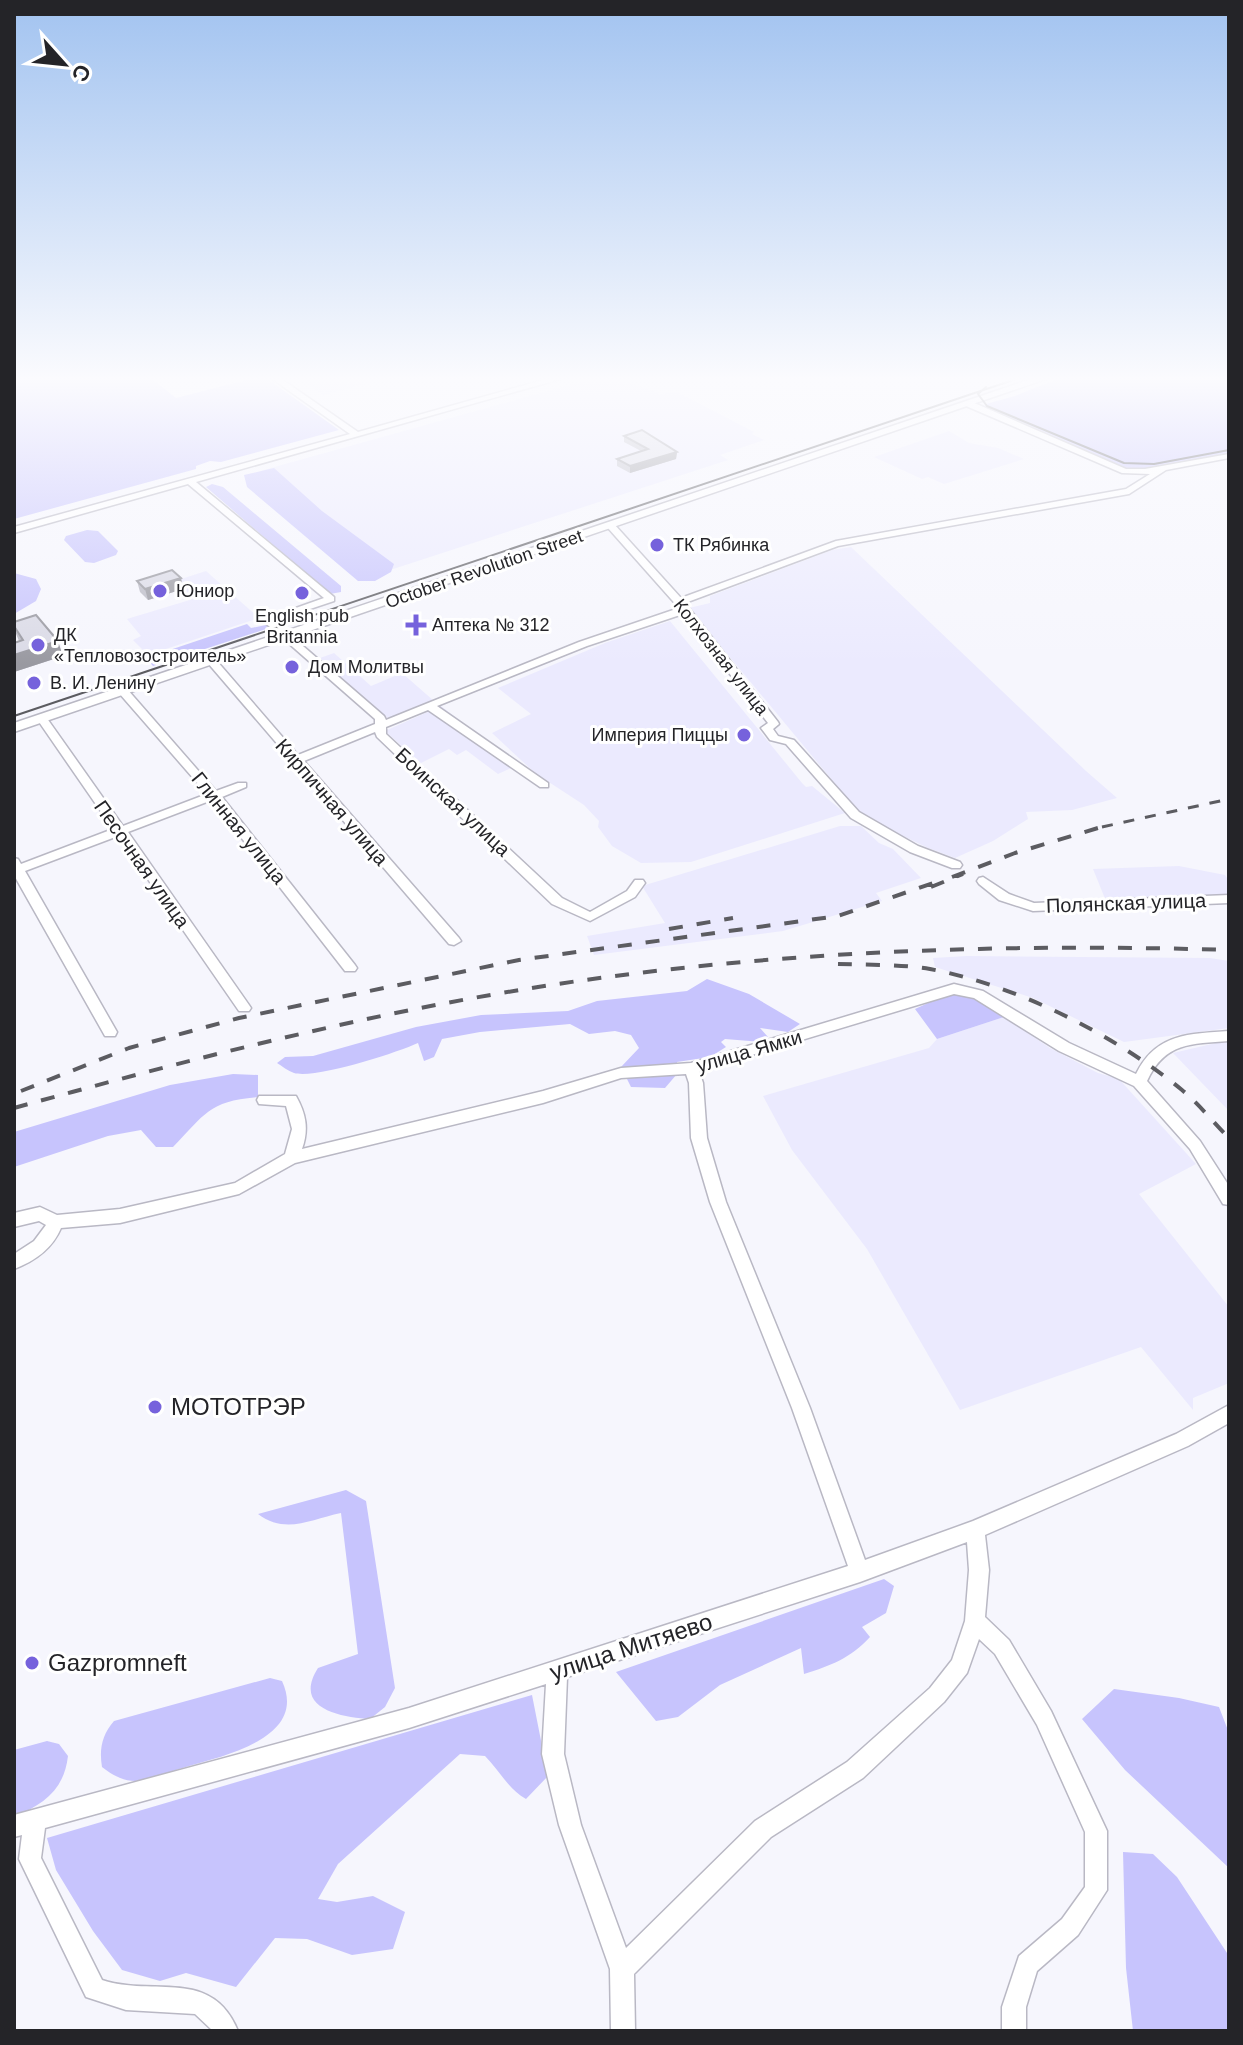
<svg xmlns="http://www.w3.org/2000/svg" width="1243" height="2045" viewBox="0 0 1243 2045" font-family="Arial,sans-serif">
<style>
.built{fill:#ebeafe}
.green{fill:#c7c4fd}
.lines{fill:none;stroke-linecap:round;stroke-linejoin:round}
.minor-casing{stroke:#b9b8c4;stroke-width:3}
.major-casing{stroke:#b9b8c4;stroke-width:3}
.minor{fill:#fff;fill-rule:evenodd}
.major{fill:#fff;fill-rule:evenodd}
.tram{stroke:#5c5c61;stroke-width:2}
.rail-far1{stroke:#5c5c61;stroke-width:3;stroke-dasharray:11 11;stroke-linecap:butt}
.rail{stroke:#5c5c61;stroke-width:4;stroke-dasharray:14 14;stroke-linecap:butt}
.wall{fill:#bbbbc6}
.shaded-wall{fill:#9999a1}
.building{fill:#dadae6;stroke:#9999a1;stroke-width:2}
.poi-dot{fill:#7662dc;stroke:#fff;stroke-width:3}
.labels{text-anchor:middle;stroke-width:6;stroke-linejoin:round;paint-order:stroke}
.far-poi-label{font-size:18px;fill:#242428;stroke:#fff;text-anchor:start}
.far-street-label{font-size:18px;fill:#242428;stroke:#fff}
.street-label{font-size:20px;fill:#242428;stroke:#fff}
.near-poi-label{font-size:24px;fill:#242428;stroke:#fff;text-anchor:start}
.near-street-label{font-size:24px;fill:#242428;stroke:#fff}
</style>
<rect width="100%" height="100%" fill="#f6f6fd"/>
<!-- built -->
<path class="built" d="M299,378H374L377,381L323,395Z
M594,378H617L660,394L677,392L754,432L752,434L764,440L720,455L728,460L387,571L260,471Z
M949,431L969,443L998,448L1024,459L944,484L928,477L922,479L874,457Z
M851,547L1086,771L1117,798L1072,810L1026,812L1028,819L993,841L955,858L928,848L862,816L689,608L710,603V596L832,550Z
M206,571L259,618L148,655L133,640L141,636L127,619L193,599L175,581Z
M670,621L802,783L806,787L812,786L845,813L691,862L641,863L612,846L598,827L599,821L584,805L535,773L492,733L531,714L498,688L605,643Z
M334,653L371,686L402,673L434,701L402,715L384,718L320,658Z
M441,706L518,765L498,774L466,750L457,755L449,749L421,763L385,731Z
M840,826H861L879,843L893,849L921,878L876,893L882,901L783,931L594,955L587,936L665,923L642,886Z
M1179,866L1225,875L1229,881V896L1106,901L1093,869Z
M967,956L1210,958L1229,961V1028L1124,1042L1033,998L935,967L933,958Z
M1004,1017L1050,1048L1098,1073L1119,1079L1196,1164L1139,1194L1229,1307V1383L1193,1398V1410L1141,1347L960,1410L867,1249L792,1150L763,1096L929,1048L937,1039Z
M1229,1040V1111L1173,1053Z"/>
<!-- green -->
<path class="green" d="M14,378H151L176,398L246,380L245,378H266L339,430L221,462L210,461L196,466V469L14,519Z
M1060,378H1229V453L1142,470H1125L984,407L986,404L1015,396Z
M274,468L322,511L394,564L391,572L375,581H358L247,487L244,475Z
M212,484L223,487L341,586V592L330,594L206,487Z
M87,530L98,531L118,551L116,555L94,563L85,562L64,540L66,536Z
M14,573L36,579L41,589L36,601L14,614Z
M247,624L251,628L266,625L269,628L153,666L146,658Z
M707,979L749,994L800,1024L788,1032L760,1028L768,1037L762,1042L725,1039L721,1042L726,1047L710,1057L677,1062V1074L665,1088L631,1087L621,1067L639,1048L631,1035L615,1031L589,1034L570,1024L480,1032L442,1039L434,1057L424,1061L418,1043C396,1053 316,1079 294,1073C288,1071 282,1066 277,1063L285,1057L313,1056L416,1027L481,1015L568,1011L597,1001L687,991Z
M952,992L986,999L1004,1017L937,1039L915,1009Z
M233,1074L258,1075V1097C209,1101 205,1114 173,1147H156L141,1130L108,1136L14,1167V1132L170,1085Z
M346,1490L366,1501L395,1688L385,1707L370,1719C341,1717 292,1709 318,1668L358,1654L341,1513C311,1519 286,1535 258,1514Z
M884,1579L894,1586L886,1613L862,1627L870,1637C851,1658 830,1666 804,1674L801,1648L720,1685L678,1717L656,1721L616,1672Z
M270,1678L282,1681C308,1737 226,1755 189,1766C172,1771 152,1779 135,1781C122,1781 111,1774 102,1767C99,1749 102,1735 114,1721Z
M1114,1689L1179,1698L1219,1707L1229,1733V1868L1125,1770L1082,1719Z
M532,1695L548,1776L526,1799C508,1789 500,1771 485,1756L460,1754L338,1864L318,1899L337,1902L373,1896L405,1912L393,1949L352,1955L307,1939L275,1938L236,1987L186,1973L160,1981L122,1970L93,1931L56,1870L47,1838Z
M47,1741L59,1744L68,1756C64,1790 44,1804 14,1817V1750Z
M1123,1852L1153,1854L1177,1877L1229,1956V2031H1133L1126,1968Z"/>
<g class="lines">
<!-- minor casing -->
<g class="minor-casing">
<path id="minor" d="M271,378H280L358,432L550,378H564L196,482L334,597V601L274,621L384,716L386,720L579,642L679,608L608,528V524H614L681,598L836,541L1126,489L1150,474L1122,473L966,406V402H972L1126,469H1145L1229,454V458L1166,470L1129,494L838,546L685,603L778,722L779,724L773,729L778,736L794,740L859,812L918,846L960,862L962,865L960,868H952L910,852L851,818L786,744L770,740L761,728L768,723L683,614L587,646L437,706L548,783V787H540L428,710L386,727V734L562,898L590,912L627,891L635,880H643L645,883L635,897L590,921L552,904L377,737L375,732L304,761L459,938L461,941L454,945L449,944L207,662L212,659L216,660L298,755L375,724V719L262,620L324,598L188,484L14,533V527L350,434Z
M123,688L127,689L216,791L238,783H246V787L222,797L355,965L357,968L355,971H345L212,800L128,832L249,1005L251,1008L249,1011H239L118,836L25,871L117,1032L115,1036H105L14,875V858L18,859L21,864L113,829L37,719L38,717H46L123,826L207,794L119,693V689Z
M983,877L1009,894L1034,903L1229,895V903L1033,911L999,900L979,884L977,881L979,878Z
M954,984L983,991L1069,1043L1136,1074C1156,1033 1189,1034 1229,1031V1041C1191,1044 1165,1042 1147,1081L1200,1141L1229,1186V1205L1223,1204L1190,1149L1134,1086L1059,1051L974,998L954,994L699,1071L703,1083L707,1138L726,1202L810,1408L865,1560L973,1521L1176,1434L1229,1405V1423L1188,1446L985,1535L989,1570L985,1617L1009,1640L1051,1711L1107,1831V1890L1078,1935L1037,1971L1026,2007V2031H1002V2007L1019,1956L1062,1919L1085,1887V1832L1037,1725L995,1654L979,1639L967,1673L944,1702L863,1778L771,1837L634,1974L635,2031H611L610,1969L559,1825L542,1754L546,1684L409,1728L45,1828L41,1858L102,1980C154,1997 212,1967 238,2031H213L195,2014L126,2010L86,1997L19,1859L22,1835L14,1837V1815L409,1708L848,1566L792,1408L710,1202L691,1138L689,1083L686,1074L621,1078L543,1103L295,1163L239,1194L120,1223L61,1228C52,1249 35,1261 14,1269V1254L34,1241L46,1225L39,1221L14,1227V1213L40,1207L57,1215L120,1209L235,1183L285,1154L292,1129L286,1106L259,1104L257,1100L259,1096H296C306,1114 309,1129 302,1149L543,1091L621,1068L691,1063ZM967,1542L969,1570L965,1621L952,1660L930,1688L847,1762L755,1821L626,1948L581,1825L564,1754L567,1677L860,1582Z"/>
</g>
<!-- major casing -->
<g class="major-casing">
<path id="major" d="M1034,378H1049L14,732V723Z"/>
</g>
<!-- minor -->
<use href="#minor" class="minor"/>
<!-- major -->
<use href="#major" class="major"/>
<!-- tram -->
<path class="tram" d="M986,387L978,394L987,406L1124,463L1154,464L1229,450
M14,716L1019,378"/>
<!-- rail-far1 -->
<path class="rail-far1" d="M1102,827L1229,799"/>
<!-- rail -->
<path class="rail" d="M952,877L1015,853L1108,825
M931,887L963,874
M669,929L733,918
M838,964C868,965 900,964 930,969C1016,985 1115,1035 1182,1090C1199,1104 1213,1122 1229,1138
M21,1091L129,1048L239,1018L519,960L838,916L939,881
M14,1108C187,1060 361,1015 538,987C767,951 998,943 1229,950"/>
</g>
<!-- wall -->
<path class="wall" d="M624,436L677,452L676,459L630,473L617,466V459L641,451L624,442Z
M181,578L183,589L148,600L140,592L137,581Z
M14,622L63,656L14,672V643L19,641L14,629Z"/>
<!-- shaded-wall -->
<path class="shaded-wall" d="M677,452L676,459L630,473V466Z
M181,578L183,589L148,600L145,589Z
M58,641L63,656L14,672V655Z"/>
<!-- building -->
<path class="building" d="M642,430L677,452L630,466L617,459L648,449L624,436Z
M172,570L181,578L145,589L137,581Z
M36,615L58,641L14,655V643L23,640L14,626V622Z"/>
<!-- sky -->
<linearGradient id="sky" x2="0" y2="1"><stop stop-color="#a2c3f0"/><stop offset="0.57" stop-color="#fbfbfe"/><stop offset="1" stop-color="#fbfbfe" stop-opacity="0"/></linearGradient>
<rect width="1243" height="665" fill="url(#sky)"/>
<!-- markers -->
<g class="poi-dot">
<circle cx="657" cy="545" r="8"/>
<circle cx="160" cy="591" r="8"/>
<circle cx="302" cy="593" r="8"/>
<path d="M412 613h8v8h8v8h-8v8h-8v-8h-8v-8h8z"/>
<circle cx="38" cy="645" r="8"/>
<circle cx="292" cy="667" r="8"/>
<circle cx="34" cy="683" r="8"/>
<circle cx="744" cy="735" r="8"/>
<circle cx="155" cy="1407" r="8"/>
<circle cx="32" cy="1663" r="8"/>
</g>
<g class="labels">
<!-- far-poi labels -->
<g class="far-poi-label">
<text x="673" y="551">ТК Рябинка</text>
<text x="176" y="597">Юниор</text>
<text x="302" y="622" text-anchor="middle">English pub<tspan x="302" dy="21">Britannia</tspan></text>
<text x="432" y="631">Аптека № 312</text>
<text x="54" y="641">ДК<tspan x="54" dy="21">«Тепловозостроитель»</tspan></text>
<text x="308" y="673">Дом Молитвы</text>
<text x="50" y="689">В. И. Ленину</text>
<text x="728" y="741" text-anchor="end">Империя Пиццы</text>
</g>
<!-- far-street labels -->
<g class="far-street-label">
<text transform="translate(484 569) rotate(-19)" y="6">October Revolution Street</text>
<text transform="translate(721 657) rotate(52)" y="6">Колхозная улица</text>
</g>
<!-- street labels -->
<g class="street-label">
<text transform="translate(332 802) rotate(49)" y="7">Кирпичная улица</text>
<text transform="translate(453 802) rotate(43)" y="7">Боинская улица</text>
<text transform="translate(239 828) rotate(51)" y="7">Глинная улица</text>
<text transform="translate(142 864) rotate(55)" y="7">Песочная улица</text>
<text transform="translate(1126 903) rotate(-2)" y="7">Полянская улица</text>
<text transform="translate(749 1051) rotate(-16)" y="7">улица Ямки</text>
</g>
<!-- near-poi labels -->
<g class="near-poi-label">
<text x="171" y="1415">МОТОТРЭР</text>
<text x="48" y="1671">Gazpromneft</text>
</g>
<!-- near-street labels -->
<g class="near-street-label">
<text transform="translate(631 1647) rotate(-18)" y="8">улица Митяево</text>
</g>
</g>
<!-- border -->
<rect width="1243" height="2045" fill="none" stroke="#242428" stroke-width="32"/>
<!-- north arrow -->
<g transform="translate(64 64) rotate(117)" stroke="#ffffff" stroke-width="6" paint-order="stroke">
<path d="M0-6L14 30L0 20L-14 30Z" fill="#242428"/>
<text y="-12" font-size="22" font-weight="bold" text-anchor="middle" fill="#242428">С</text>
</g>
</svg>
